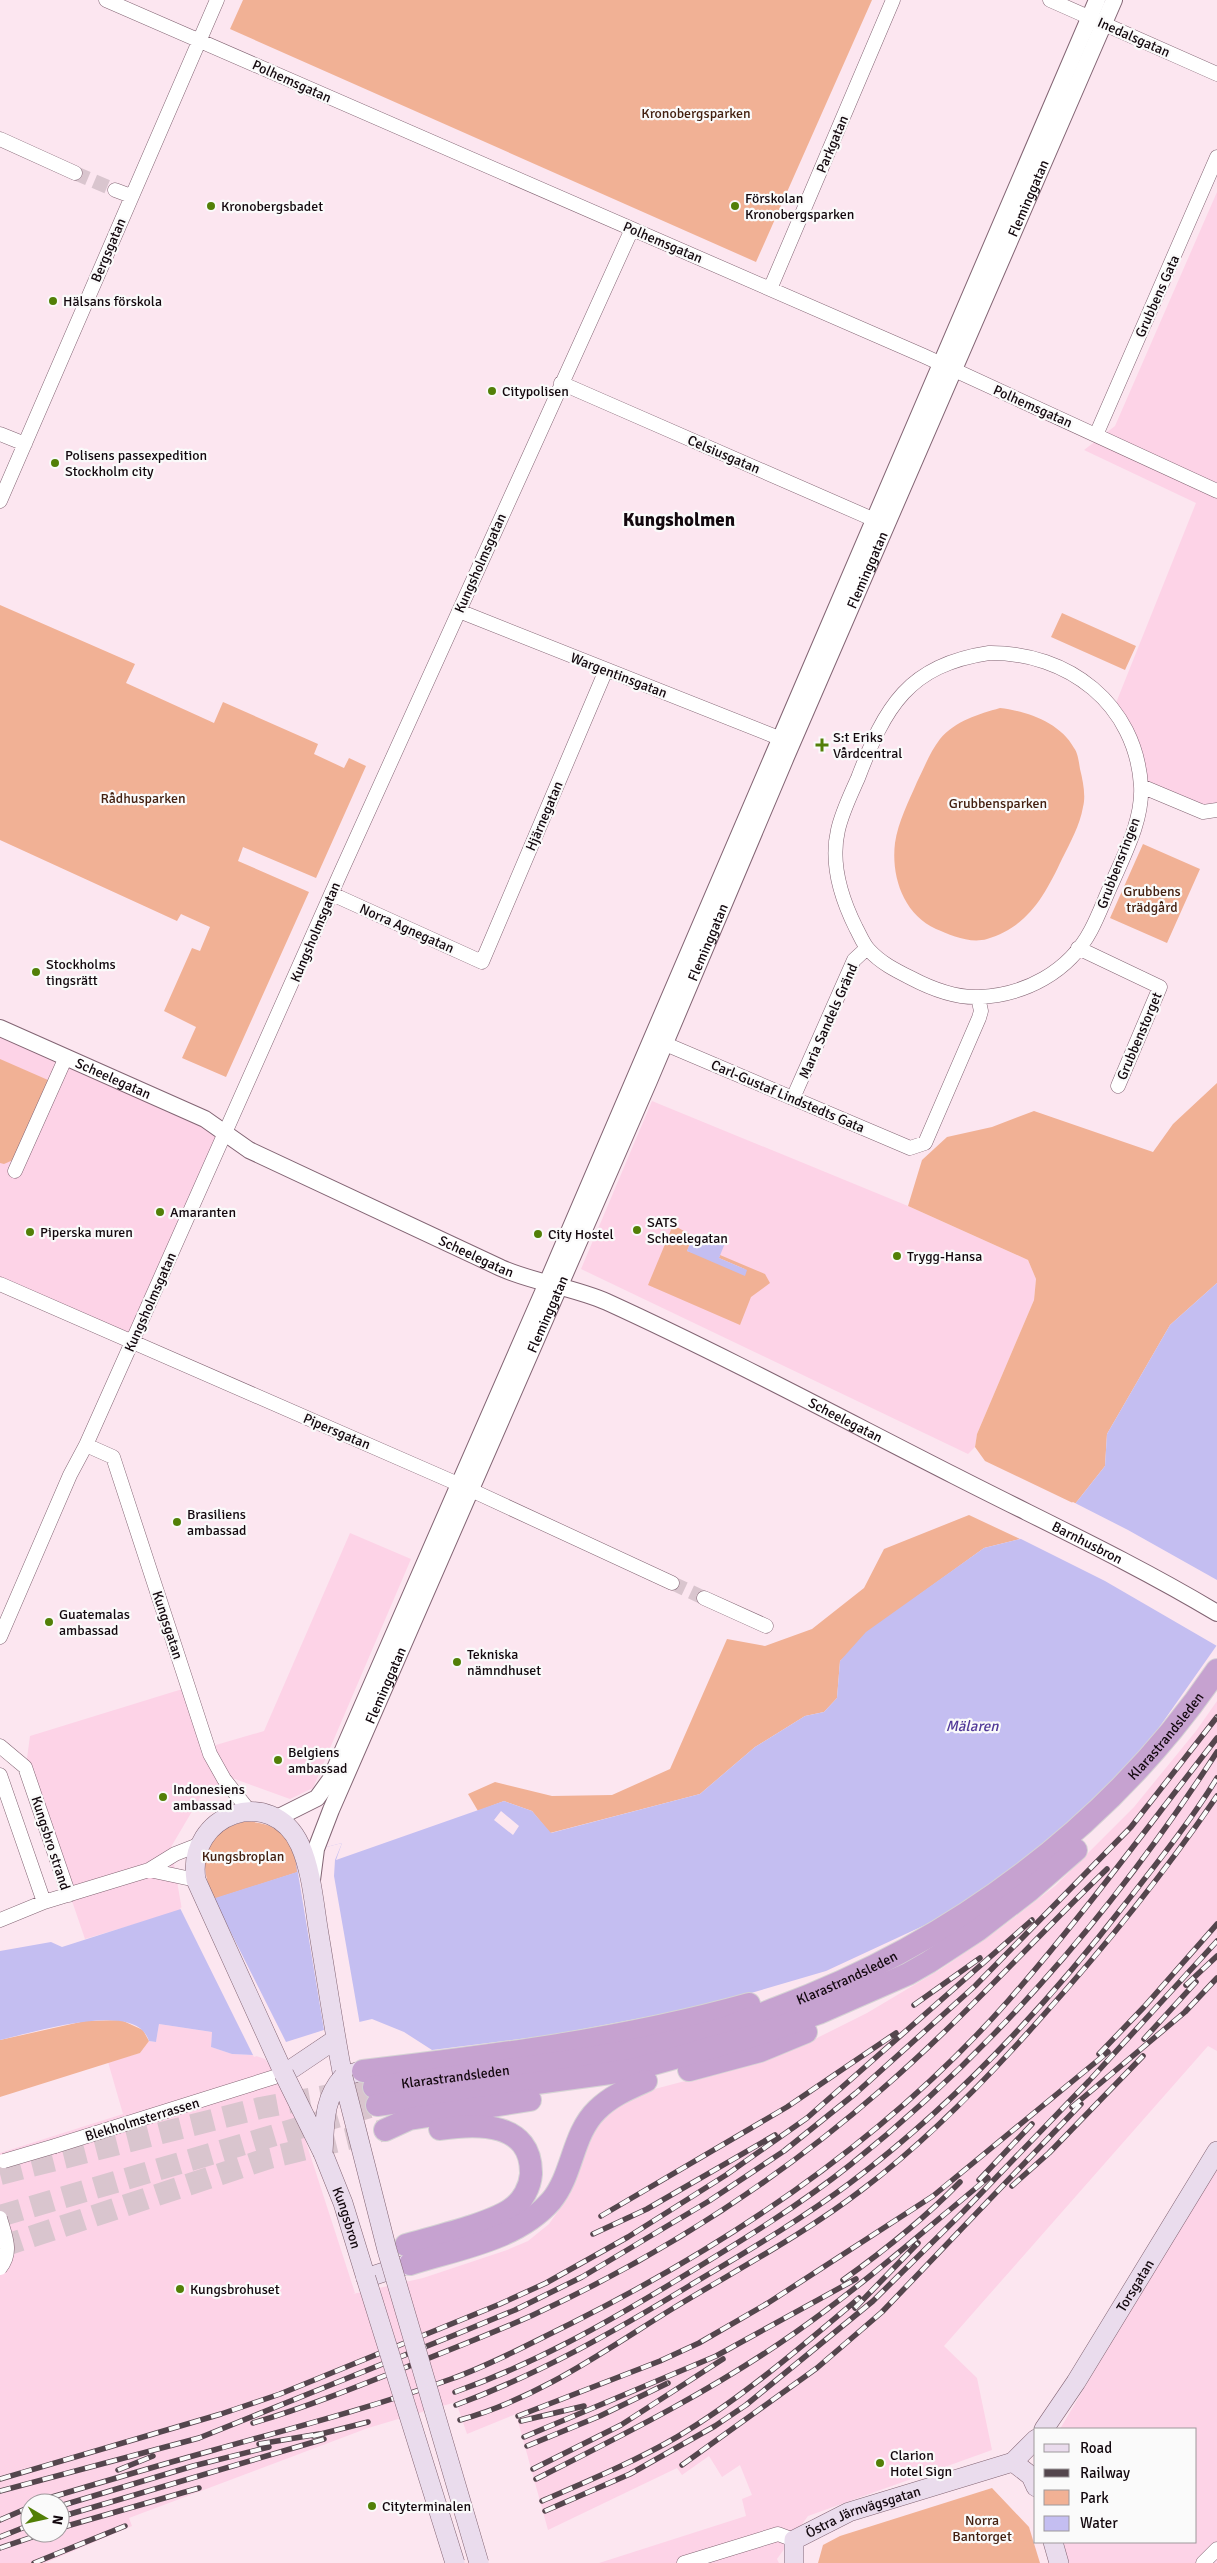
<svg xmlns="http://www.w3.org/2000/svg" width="1217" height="2563" viewBox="0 0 1217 2563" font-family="Signika,sans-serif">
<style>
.built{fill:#fdd3e7;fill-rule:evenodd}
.green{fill:#f1b195}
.water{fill:#c4bef1}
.pier{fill:#fce6f0}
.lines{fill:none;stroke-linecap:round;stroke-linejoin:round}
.minor-tunnel{stroke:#d9c5ce;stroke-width:14;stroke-dasharray:14 7;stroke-linecap:butt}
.trunk-tunnel{stroke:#d9c5ce;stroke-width:22;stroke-dasharray:22 11;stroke-linecap:butt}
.minor-casing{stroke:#826473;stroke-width:15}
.tertiary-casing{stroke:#826473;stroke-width:18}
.secondary-casing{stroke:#826473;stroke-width:20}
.trunk-casing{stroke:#d5d3d4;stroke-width:24}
.minor{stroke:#fff;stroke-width:14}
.tertiary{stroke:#fff;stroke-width:16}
.secondary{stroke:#eadced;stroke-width:19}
.trunk{stroke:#c6a2d0;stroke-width:22}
.rail-casing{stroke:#54464d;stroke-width:5.5}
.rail{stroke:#fafafa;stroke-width:4;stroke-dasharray:11;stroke-linecap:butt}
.minor-bridge-casing{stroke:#826473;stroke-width:15;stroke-linecap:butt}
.secondary-bridge-casing{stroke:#826473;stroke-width:20;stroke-linecap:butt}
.minor-bridge{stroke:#fff;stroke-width:14}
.secondary-bridge{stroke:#eadced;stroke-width:19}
.poi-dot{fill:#527f07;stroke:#fafafa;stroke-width:2}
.labels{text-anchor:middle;stroke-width:4.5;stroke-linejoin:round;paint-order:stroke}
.street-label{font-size:14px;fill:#13080e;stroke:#fafafa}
.park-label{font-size:14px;fill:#432010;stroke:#fafafa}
.poi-label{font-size:14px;fill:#13080e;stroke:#fafafa;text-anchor:start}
.water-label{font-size:15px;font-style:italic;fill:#513898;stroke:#fafafa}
.district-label{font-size:19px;font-weight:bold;fill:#13080e;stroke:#fafafa}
</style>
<rect width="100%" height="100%" fill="#fce6f0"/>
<!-- built -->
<path class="built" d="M1217,192V807L1202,811L1142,785L1114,708L1196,503L1084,450L1115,426Z
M0,1029L227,1129L132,1341L0,1284Z
M652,1101L908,1206L1028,1260L1036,1279L1034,1300L977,1434L975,1447L968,1454L581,1269Z
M350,1533L411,1559L313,1788L290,1799L235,1779L204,1791L171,1847L182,1910L85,1939L26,1766L30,1736L189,1687L209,1747L264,1731Z
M1217,1701V2051L1208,2046L944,2346L977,2378L992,2450L808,2516L777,2559L779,2563H599L746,2516L742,2499L752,2495L740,2465L722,2477L709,2456L682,2475L677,2468L548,2530L516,2414L467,2434L456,2402L368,2428L129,2518L132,2526L45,2563H0V2153L123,2114L108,2062L140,2053L149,2041L156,2042L159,2024L212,2032L211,2047L232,2054L253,2055L265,2059L293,2102L355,2293L353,2294L423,2278L507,2250L528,2241L549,2224L570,2194L592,2131L605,2113L628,2096L746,2065L815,2039L867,2013L941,1969L999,1929L1055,1886L1134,1807L1196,1731ZM30,2503H60V2533H30Z
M1217,2164V2563H1069L1062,2542H1196V2429H1060Z"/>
<!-- green -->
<path class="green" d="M243,0H872L756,262L230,29Z
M0,605L135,664L126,683L214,723L223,702L318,744L314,754L344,768L349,758L366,766L316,878L243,847L238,861L309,892L226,1077L182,1058L196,1027L164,1011L192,948L200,951L210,927L181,914L177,921L0,840Z
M1062,613L1136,646L1125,670L1051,637Z
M1000,708C1026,711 1060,722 1074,748C1078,753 1079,763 1080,769C1083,781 1086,796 1083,807C1080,825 1070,843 1062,859C1045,895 1028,927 987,939C970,944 950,935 936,929C903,914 891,876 895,843C898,822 909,801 917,782C924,768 930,752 940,739C955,721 979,714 1000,708Z
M1143,844L1200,869L1167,943L1110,918Z
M0,1059L48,1080L13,1160L4,1164L0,1163Z
M1217,1083V1283L1170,1325L1107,1434L1105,1466L1075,1504L985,1461L975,1447L977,1434L1034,1300L1036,1279L1028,1260L908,1206L922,1160L947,1137L992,1127L1034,1111L1153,1152L1173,1124Z
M673,1225L693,1236L687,1251L747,1270L719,1258L720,1255L765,1274L770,1283L751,1297L740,1325L648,1285Z
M969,1515L1020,1539L984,1548L912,1600L840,1661L837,1698L824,1712L805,1716L755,1747L700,1794L550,1833L532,1811L504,1801L478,1811L468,1794L495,1782L552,1796L612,1795L670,1769L727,1639L765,1646L812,1629L864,1588L884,1549Z
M243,1822C278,1820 293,1840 298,1872L214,1899C198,1864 201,1834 243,1822Z
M121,2020L143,2030L149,2041L140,2053L0,2097V2040L85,2021Z
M992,2488L1029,2527L1040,2563H818L823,2545L840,2536Z"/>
<!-- water -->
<path class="water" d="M693,1236L708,1243L711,1237L725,1243L719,1258L747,1270L745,1276L687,1251Z
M1217,1283V1645L1158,1729L1096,1802L987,1889L925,1925L826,1971L710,2005L551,2035L432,2050L404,2032L372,2019L325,2030L253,2055L232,2054L211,2047L212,2032L159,2024L156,2042L149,2041C148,2038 146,2034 143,2031C120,2005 31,2033 0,2040V1951L51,1942L62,1947L297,1872L295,1855L342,1843L336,1860L504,1801L532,1811L551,1833L700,1794L755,1747L805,1716L824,1712L837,1698L840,1661L866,1632L984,1548L1020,1539L1075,1504L1105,1466L1107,1434L1170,1325Z"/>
<!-- pier -->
<path class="pier" d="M1073,1502L1128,1530L1217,1580V1646L1105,1581L1017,1537Z
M501,1811L519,1826L513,1835L494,1820Z
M342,1843L335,1860L334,1876L360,2025L325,2032L254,2057L180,1908L213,1897L286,2042L324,2030L295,1855Z"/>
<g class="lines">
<!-- minor-tunnel -->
<path class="minor-tunnel" d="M75,173L115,190
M672,1583L704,1598"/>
<!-- trunk-tunnel -->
<path class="trunk-tunnel" d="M0,2174L260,2108L374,2087
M0,2216L377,2105
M0,2247L269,2158L385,2130"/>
<!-- minor casing -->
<g class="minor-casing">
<path id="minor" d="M106,0L924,356L1217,491
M1050,0L1217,74
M0,139L75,173
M115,190L131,196
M770,289L893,0
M561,383L884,524
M0,434L25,444
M1096,435L1217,157
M0,501L217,0
M459,611L779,738
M989,653C1068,652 1136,704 1141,786C1143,819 1125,853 1112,883C1105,898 1099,915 1091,930C1069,972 1025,995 979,997C956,998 930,988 911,978C895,970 881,963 869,950C863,944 860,935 856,928C841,898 830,864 838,830C842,812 851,794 858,778C885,707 908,665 989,653Z
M1141,786L1203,812L1217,810
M332,894L482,962L606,670
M1078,948L1160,987L1118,1086
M656,1040L910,1148L925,1143L979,1018L981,1011L978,997
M793,1098L854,960L867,948
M15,1171L66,1057
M0,1284L458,1484L672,1583
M86,1445L113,1457L210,1754L224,1779L250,1812
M704,1598L766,1626
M0,1637L70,1475L86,1445L132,1342L340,874L632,229
M0,1746L25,1767L69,1895
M0,1775L44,1902
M196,1880L149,1870L175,1854L198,1845
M0,1920L44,1902L149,1870
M55,2146L284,2074
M684,2563L778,2534L794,2540
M1203,2563L1217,2549"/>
</g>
<!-- tertiary casing -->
<g class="tertiary-casing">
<g id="tertiary">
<path id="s1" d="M0,1028L205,1119L249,1150L501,1268C535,1283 573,1287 607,1302C725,1356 839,1417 955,1476C1043,1521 1132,1562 1217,1613"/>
<path d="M277,1818L317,1798L330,1780L547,1283L1097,0"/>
<path id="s2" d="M312,1880L316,1849L331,1810L649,1081L786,757L1114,0"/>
</g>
</g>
<!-- secondary casing -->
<g class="secondary-casing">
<g id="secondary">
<path d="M336,2039L284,2074L196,1880C186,1813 272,1784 300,1845C312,1872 314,1905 319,1934C327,1982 334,2030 343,2077L357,2072"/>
<path id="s3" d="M323,2153L343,2203L366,2278L408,2264"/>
<path id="s4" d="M1044,2429L1076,2382L1217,2151"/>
<path d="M1013,2462L1031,2476L1036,2487"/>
<path d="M1053,2542L1059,2563"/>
<path id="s5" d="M794,2563V2540L849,2512L1013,2462L1036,2439"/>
</g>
</g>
<!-- trunk casing -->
<g class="trunk-casing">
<g id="trunk">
<path d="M689,2070L760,2051L806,2032"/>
<path d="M363,2071C492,2056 624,2039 749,2004"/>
<path id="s6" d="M374,2087C485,2072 598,2062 708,2033C731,2027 754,2017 777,2008C953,1943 1111,1826 1217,1670"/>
<path d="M377,2105L632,2070L760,2034L819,2013L908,1974L929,1962L978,1930L1030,1890L1076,1850"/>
<path d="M385,2130L409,2119L530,2100"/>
<path d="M406,2245C433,2237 490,2224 511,2209C523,2201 530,2187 531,2174C532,2122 478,2123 440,2129"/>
<path d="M410,2264C457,2249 517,2240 551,2201C573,2175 572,2134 597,2110C611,2096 628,2089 646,2081"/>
</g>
</g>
<!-- minor -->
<use href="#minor" class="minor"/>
<!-- tertiary -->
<use href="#tertiary" class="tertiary"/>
<!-- secondary -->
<use href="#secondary" class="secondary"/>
<!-- trunk -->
<use href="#trunk" class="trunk"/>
<!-- rail casing -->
<g class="rail-casing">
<path id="rail" d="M1186,1985L1217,1956
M914,2005L980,1958
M1144,2039L1196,1982
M1099,2054L1144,2007L1217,1924
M1072,2107L1185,2012L1217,1978
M979,2180L1032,2124
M1012,2186L1049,2153L1143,2056
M601,2216L787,2107L896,2033
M593,2234L647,2209L775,2135
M843,2280C885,2250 924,2219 960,2182
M855,2308L918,2243
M455,2392C534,2364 605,2324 677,2280C736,2244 796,2208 850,2165C994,2050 1117,1906 1217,1752
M456,2405C539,2374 614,2332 689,2286C744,2253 799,2221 850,2183C955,2104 1045,2007 1125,1904C1157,1863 1190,1822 1217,1778
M518,2416L660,2361L699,2343L768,2303L933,2196L1108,2052
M460,2420C539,2398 604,2351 672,2309C736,2270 803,2235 863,2189C928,2140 986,2080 1040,2019C1104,1948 1163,1875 1217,1796
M521,2421L584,2406
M253,2423C304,2408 354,2388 404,2368C447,2351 491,2334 533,2315C658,2257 778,2180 881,2090C961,2021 1031,1942 1107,1869
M313,2436L368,2422
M524,2437L716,2356L856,2279
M259,2444L319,2434
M527,2446L600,2416L668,2383
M682,2465L817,2368L882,2312L1081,2104
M533,2469L621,2425L723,2359
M118,2470L153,2456
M0,2479L221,2414L280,2394L500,2304L546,2283L628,2237L726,2175L807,2118L1032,1920
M536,2479C625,2434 715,2389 796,2332C863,2285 925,2230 988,2178
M0,2491L199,2438L457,2334L515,2310L582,2277L709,2201L784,2151L856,2093L975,1986L1131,1827L1217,1717
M542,2501C588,2481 634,2462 677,2437C742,2398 801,2347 859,2298
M32,2503C92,2485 153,2467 214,2450C293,2428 374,2407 451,2379C493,2364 531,2343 570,2324C732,2243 888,2137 1008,2001C1082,1917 1148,1826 1217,1738
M60,2506L193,2466L269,2447
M545,2511L630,2474L715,2426L746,2405L873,2301L962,2213L1089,2081L1217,1941
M60,2517L324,2439
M0,2520L30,2507
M60,2528L199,2488
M0,2537L30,2525
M0,2548L44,2533
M34,2563L125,2526"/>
</g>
<!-- rail -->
<use href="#rail" class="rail"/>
<!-- minor-bridge casing -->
<g class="minor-bridge-casing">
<path id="minor-bridge" d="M4,2161L55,2146
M0,2218C5,2236 13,2252 0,2268"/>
</g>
<!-- secondary-bridge casing -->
<g class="secondary-bridge-casing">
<path id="secondary-bridge" d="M284,2074L323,2153
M343,2077L387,2250L479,2563
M323,2152C325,2124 323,2099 343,2077
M366,2278L455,2563"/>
</g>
<!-- minor-bridge -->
<use href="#minor-bridge" class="minor-bridge"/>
<!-- secondary-bridge -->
<use href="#secondary-bridge" class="secondary-bridge"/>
</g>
<!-- markers -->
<g class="poi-dot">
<circle cx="211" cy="206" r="5"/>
<circle cx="735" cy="206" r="5"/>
<circle cx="53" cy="301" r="5"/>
<circle cx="492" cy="391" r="5"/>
<circle cx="55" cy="463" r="5"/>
<path d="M819.5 737.5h5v5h5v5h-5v5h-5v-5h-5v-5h5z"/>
<circle cx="36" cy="972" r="5"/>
<circle cx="160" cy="1212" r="5"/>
<circle cx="637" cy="1230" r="5"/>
<circle cx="30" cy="1232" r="5"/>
<circle cx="538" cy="1234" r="5"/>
<circle cx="897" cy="1256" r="5"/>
<circle cx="177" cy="1522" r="5"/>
<circle cx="49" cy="1622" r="5"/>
<circle cx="457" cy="1662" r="5"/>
<circle cx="278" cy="1760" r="5"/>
<circle cx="163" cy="1797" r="5"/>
<circle cx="180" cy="2289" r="5"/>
<circle cx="880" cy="2463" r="5"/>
<circle cx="372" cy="2506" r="5"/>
</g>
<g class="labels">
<!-- street labels -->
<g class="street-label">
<text transform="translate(1134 37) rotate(24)" y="5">Inedalsgatan</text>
<text transform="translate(292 81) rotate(24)" y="5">Polhemsgatan</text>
<text transform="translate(832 144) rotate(-67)" y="5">Parkgatan</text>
<text dy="5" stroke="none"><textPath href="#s2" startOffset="1829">Fleminggatan</textPath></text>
<text transform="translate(663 242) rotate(23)" y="5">Polhemsgatan</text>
<text transform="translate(108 250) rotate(-67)" y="5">Bergsgatan</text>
<text transform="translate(1157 296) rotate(-66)" y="5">Grubbens Gata</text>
<text transform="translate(1033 406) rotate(24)" y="5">Polhemsgatan</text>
<text transform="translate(724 454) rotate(23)" y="5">Celsiusgatan</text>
<text transform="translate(480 563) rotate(-66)" y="5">Kungsholmsgatan</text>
<text dy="5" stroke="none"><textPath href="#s2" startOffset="1424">Fleminggatan</textPath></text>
<text transform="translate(619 675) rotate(21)" y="5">Wargentinsgatan</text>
<text transform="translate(544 816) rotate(-67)" y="5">Hjärnegatan</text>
<text transform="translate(1118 863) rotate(-69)" y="5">Grubbensringen</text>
<text transform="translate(407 928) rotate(24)" y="5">Norra Agnegatan</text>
<text transform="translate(315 932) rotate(-67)" y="5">Kungsholmsgatan</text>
<text dy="5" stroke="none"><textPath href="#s2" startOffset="1019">Fleminggatan</textPath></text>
<text transform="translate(828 1021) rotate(-66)" y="5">Maria Sandels Gränd</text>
<text transform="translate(1139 1036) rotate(-67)" y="5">Grubbenstorget</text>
<text dy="5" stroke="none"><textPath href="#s1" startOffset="124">Scheelegatan</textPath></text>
<text transform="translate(788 1096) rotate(23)" y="5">Carl-Gustaf Lindstedts Gata</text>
<text dy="5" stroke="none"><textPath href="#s1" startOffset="529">Scheelegatan</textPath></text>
<text transform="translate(150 1302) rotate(-66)" y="5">Kungsholmsgatan</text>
<text dy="5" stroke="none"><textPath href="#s2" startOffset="614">Fleminggatan</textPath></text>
<text dy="5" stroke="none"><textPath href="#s1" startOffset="934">Scheelegatan</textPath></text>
<text transform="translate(337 1431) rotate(23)" y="5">Pipersgatan</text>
<text dy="5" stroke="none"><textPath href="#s1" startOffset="1205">Barnhusbron</textPath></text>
<text transform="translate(168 1625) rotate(72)" y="5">Kungsgatan</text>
<text dy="5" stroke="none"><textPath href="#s2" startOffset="209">Fleminggatan</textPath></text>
<text dy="5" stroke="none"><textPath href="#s6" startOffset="892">Klarastrandsleden</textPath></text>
<text transform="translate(51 1843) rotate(72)" y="5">Kungsbro strand</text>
<text dy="5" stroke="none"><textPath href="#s6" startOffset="488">Klarastrandsleden</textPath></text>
<text dy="5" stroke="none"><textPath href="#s6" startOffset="82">Klarastrandsleden</textPath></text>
<text transform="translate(142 2119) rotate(-17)" y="5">Blekholmsterrassen</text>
<text dy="5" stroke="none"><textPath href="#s3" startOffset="69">Kungsbron</textPath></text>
<text dy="5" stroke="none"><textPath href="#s4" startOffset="170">Torsgatan</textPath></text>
<text dy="5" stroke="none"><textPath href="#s5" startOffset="98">Östra Järnvägsgatan</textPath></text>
</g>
<!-- park labels -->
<g class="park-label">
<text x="696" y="118">Kronobergsparken</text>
<text x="143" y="803">Rådhusparken</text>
<text x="998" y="808">Grubbensparken</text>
<text x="1152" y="896">Grubbens<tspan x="1152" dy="16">trädgård</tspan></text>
<text x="243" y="1861">Kungsbroplan</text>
<text x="982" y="2525">Norra<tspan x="982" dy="16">Bantorget</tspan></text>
</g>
<!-- poi labels -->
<g class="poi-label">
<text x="745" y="203">Förskolan<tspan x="745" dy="16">Kronobergsparken</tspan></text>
<text x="221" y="211">Kronobergsbadet</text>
<text x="63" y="306">Hälsans förskola</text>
<text x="502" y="396">Citypolisen</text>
<text x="65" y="460">Polisens passexpedition<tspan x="65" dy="16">Stockholm city</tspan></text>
<text x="833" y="742">S:t Eriks<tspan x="833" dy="16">Vårdcentral</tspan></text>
<text x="46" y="969">Stockholms<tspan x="46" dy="16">tingsrätt</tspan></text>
<text x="170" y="1217">Amaranten</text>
<text x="647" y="1227">SATS<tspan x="647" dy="16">Scheelegatan</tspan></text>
<text x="40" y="1237">Piperska muren</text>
<text x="548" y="1239">City Hostel</text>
<text x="907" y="1261">Trygg-Hansa</text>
<text x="187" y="1519">Brasiliens<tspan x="187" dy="16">ambassad</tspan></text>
<text x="59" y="1619">Guatemalas<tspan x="59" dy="16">ambassad</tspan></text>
<text x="467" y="1659">Tekniska<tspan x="467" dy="16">nämndhuset</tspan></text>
<text x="288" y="1757">Belgiens<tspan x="288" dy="16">ambassad</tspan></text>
<text x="173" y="1794">Indonesiens<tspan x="173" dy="16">ambassad</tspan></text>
<text x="190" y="2294">Kungsbrohuset</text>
<text x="890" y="2460">Clarion<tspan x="890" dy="16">Hotel Sign</tspan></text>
<text x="382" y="2511">Cityterminalen</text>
</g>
<!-- water labels -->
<g class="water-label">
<text x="972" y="1731">Mälaren</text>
</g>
<!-- district labels -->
<g class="district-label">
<text x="679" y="526">Kungsholmen</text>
</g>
</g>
<!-- legend -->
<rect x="1034" y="2428" width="162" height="115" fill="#fafafa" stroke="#9e999c"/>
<rect x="1044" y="2444" width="25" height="8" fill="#eadced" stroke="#9e999c"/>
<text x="1080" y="2453" font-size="15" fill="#13080e">Road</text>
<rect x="1044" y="2469" width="25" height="8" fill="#54464d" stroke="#9e999c"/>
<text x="1080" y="2478" font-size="15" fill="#13080e">Railway</text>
<rect x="1044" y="2490" width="25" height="15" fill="#f1b195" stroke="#9e999c"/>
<text x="1080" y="2503" font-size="15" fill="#13080e">Park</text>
<rect x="1044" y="2516" width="25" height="15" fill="#c4bef1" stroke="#9e999c"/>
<text x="1080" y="2528" font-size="15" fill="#13080e">Water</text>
<!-- north arrow -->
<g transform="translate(45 2518) rotate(99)"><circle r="24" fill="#fafafa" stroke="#9e999c"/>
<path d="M0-4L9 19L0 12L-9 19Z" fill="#527f07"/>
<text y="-8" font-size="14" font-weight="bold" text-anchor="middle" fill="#13080e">N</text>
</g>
</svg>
